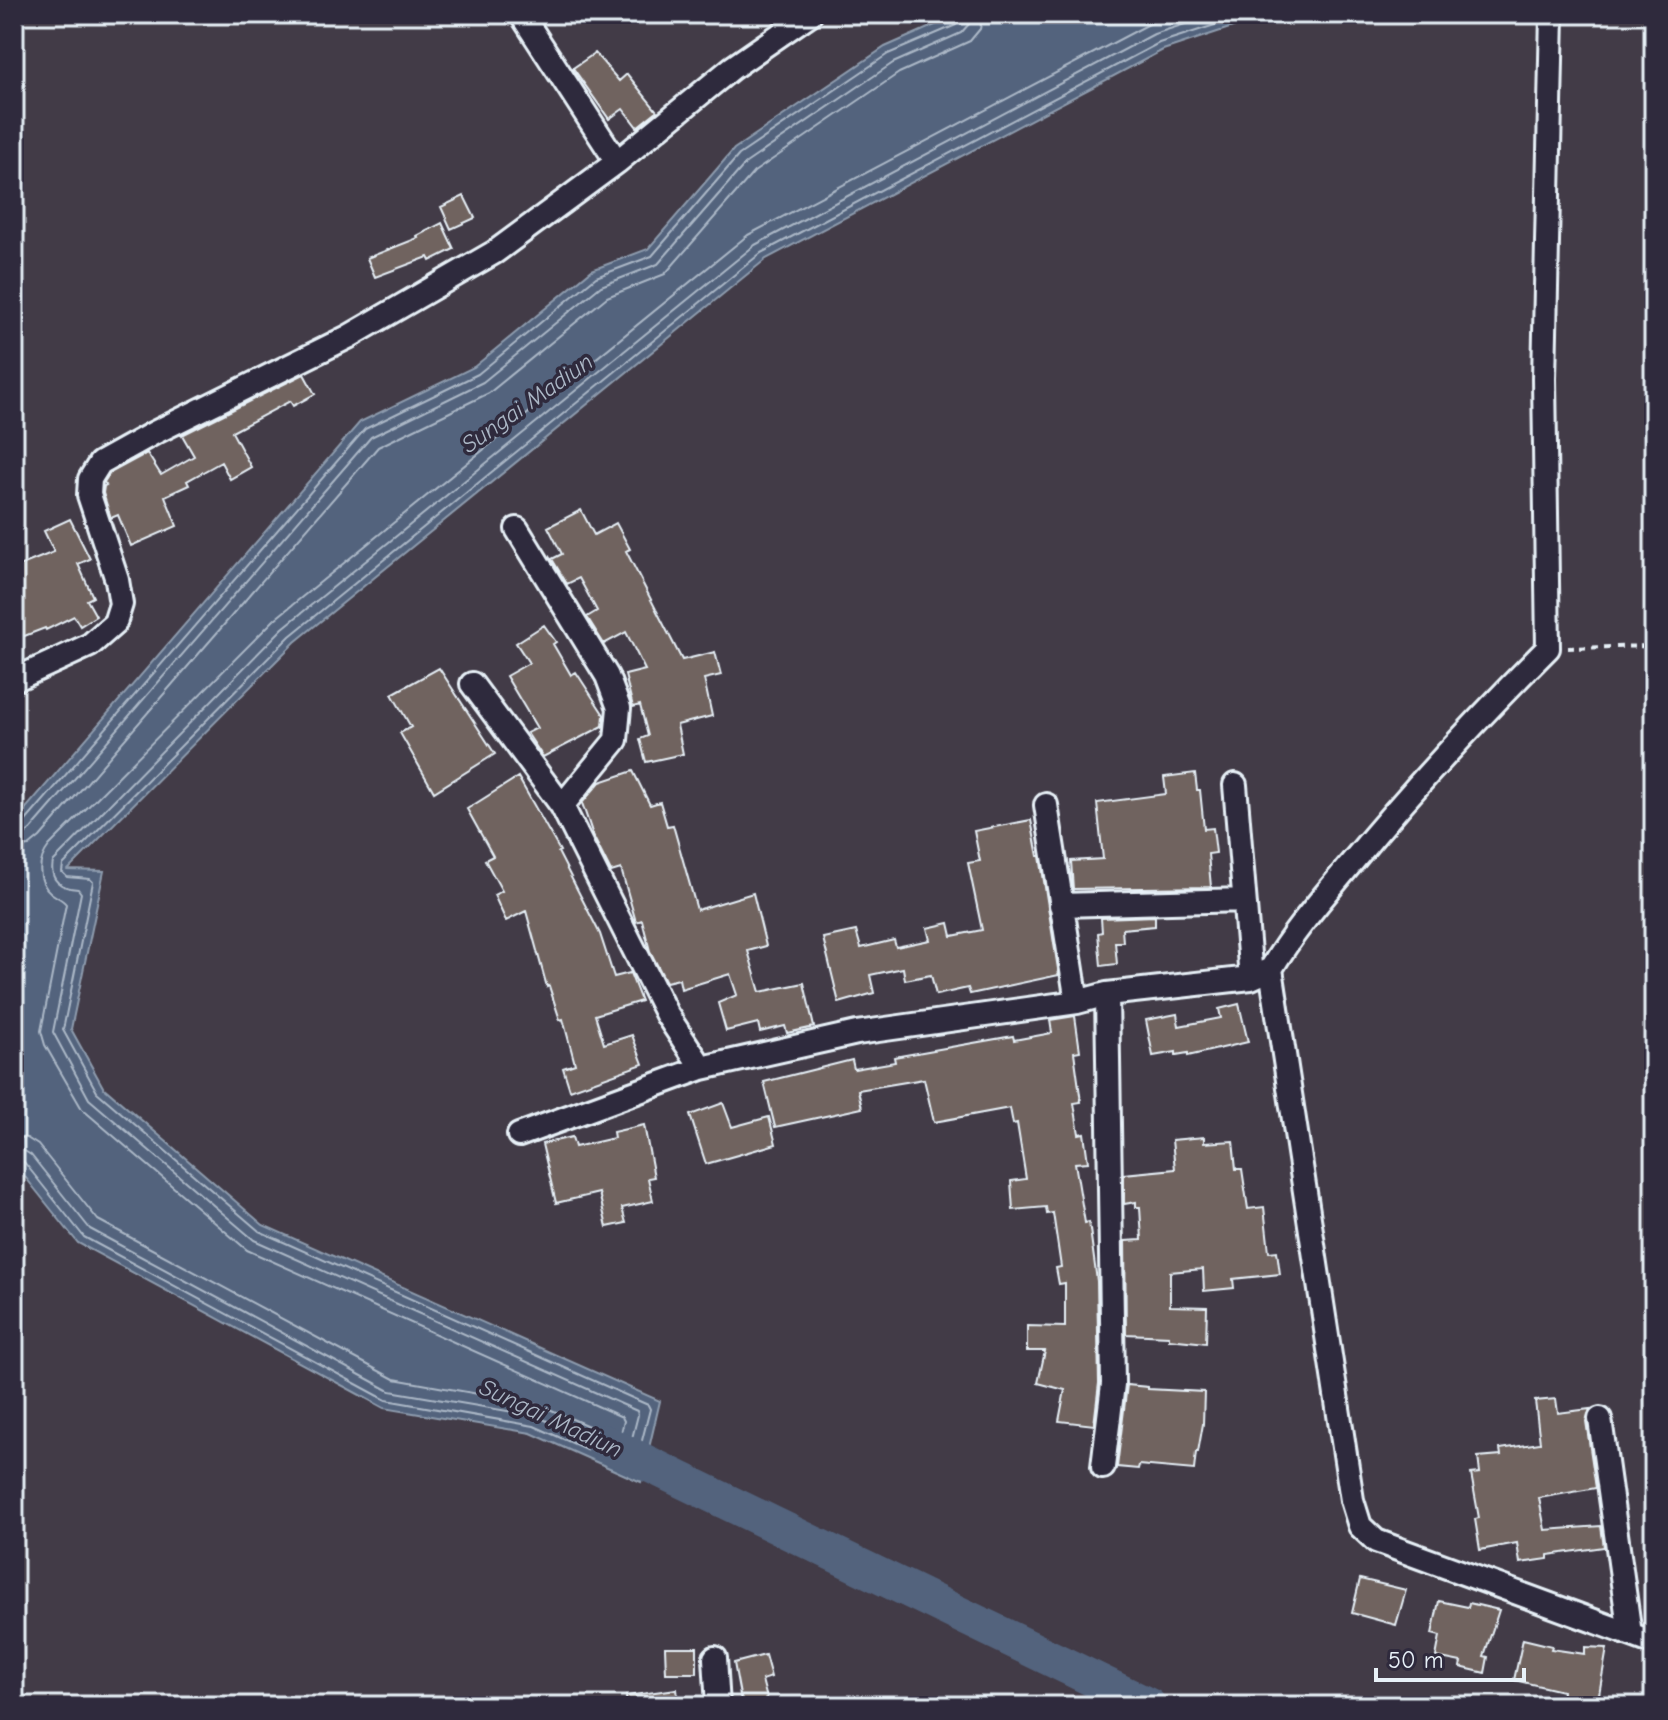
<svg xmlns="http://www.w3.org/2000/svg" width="1668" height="1720" viewBox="0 0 1668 1720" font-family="'Comic Neue',sans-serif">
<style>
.water{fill:#52637d;stroke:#8e9cae;stroke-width:2}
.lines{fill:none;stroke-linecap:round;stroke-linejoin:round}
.shore{stroke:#acb8c7;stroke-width:2}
.river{stroke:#52637d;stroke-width:36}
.building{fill:#70635f;stroke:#e8f1f8;stroke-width:2}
.minor-casing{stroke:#e8f1f8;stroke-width:28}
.path{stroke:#e8f1f8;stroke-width:4;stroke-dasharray:6 6;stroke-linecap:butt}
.minor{stroke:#2f2a3d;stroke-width:22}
.labels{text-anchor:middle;stroke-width:7;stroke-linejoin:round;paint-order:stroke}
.water-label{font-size:24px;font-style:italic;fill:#acb8c7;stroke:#2f2a3d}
</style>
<rect width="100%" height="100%" fill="#423b47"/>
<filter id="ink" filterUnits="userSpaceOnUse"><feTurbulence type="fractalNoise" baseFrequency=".0125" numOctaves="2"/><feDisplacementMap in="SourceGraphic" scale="16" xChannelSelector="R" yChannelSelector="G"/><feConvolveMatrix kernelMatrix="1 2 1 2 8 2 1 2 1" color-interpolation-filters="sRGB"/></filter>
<g filter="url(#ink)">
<!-- water -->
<path class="water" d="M960,14H1272L1163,50L766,259L295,642L68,870L104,871L71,1029L103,1087L263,1225L660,1401L641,1482L531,1433L384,1408L78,1243L14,1163V822L360,422L474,367L592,270L648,249L734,149L885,47Z"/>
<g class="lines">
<!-- shore -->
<path class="shore" d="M14,826L24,823L365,429L478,374L596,277L652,256L739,155L888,54L956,25L960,14
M14,836L24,835L31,829L371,437L483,382L601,286L658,264L746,163L893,63L961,33L969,24L971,14
M14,848L29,846L40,837L378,447L489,393L607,297L665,274L754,172L899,73L970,41L980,29L983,14
M14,1137L27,1138L38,1145L98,1220L394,1379L540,1405L616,1438L620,1437L624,1421L622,1417L247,1250L82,1109L45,1045L41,1031L66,904C62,899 56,897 51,893C36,880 38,860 49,846L275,619L748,235L1149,24L1177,14
M14,1149L23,1150L31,1155L90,1229L390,1391L536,1416L624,1455L628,1454L638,1415L637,1411L254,1240L89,1099L53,1032L81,893L78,889C61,888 49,881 53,862L283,628L755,245L1154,34L1216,14
M14,1159L24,1162L84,1237L386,1400L534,1426L631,1469L635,1468L650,1409L648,1405L259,1231L97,1092L63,1030L93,882L90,879L67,877L62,872L63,865L290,636L761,253L1159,43L1249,14"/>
<!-- river -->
<path class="river" d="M603,1442L1149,1706"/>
</g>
<!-- building -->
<path class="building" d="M595,53L619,81L627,74L657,111L637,127L623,109L609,119L573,68Z
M464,196L475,218L451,229L441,207Z
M442,223L454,249L430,261L428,257L375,277L367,258L418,238L417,236Z
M304,374L315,394L293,406L290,401L232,432L251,467L230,479L221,462L187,481L189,485L165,496L177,526L131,546L118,515L111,518L103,493L104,486L106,485L104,482L110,473L147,453L161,475L194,456L182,435Z
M581,510L594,535L616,523L630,549L626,551L682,660L715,652L721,675L704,679L712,716L677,725L683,754L646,762L640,739L648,736L640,705L633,707L625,675L645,670L626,632L604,644L587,617L597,611L579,578L567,584L552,559L562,554L548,527Z
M70,519L90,559L78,564L93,597L87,600L96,616L80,626L74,616L46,630L45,628L14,640V568L54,552L44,531Z
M544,625L556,642L553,644L571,675L576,672L604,715L603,726L543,757L527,733L537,728L506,676L529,663L516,643Z
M439,668L495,754L434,792L400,733L411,727L392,694Z
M633,771L650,805L660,802L667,826L673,825L697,910L753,893L766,946L748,951L760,992L804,983L814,1027L787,1033L785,1026L760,1032L758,1023L726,1031L718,1003L737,995L730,974L681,989L679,979L666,982L650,951L642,920L636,922L621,869L611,872L594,838L582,803L600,782Z
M1195,773L1197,790H1200L1204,829L1213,828L1216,853L1208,854L1211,887L1073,889L1071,861L1103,859L1097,803L1166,794L1164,777Z
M518,777L560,851L558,852L600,934L614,977L630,973L641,1001L595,1015L604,1044L632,1035L643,1064L570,1090L563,1068L575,1064L563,1019L560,1020L549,986L547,987L526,911L506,921L494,895L502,891L485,860L493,856L467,809Z
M1031,820L1038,856H1040L1059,975L970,994L968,988L936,995L931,975L905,980L903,968L870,975L874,993L839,1003L823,938L856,931L861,948L894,940L896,947L930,940L927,928L949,923L952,936L982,930L968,863L980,861L974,831Z
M1155,916V926L1122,929L1123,942H1115L1117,964L1101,966L1098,933L1102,932L1101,918Z
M1239,1004L1248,1042L1188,1056V1053L1176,1055V1052L1153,1056L1146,1020L1177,1014L1179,1026L1221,1018L1219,1009Z
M1075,1016L1080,1051L1074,1052L1081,1102L1074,1103L1079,1134L1084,1133L1088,1162L1075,1163L1085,1223L1089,1222L1097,1281L1099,1383L1094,1425L1059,1421L1065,1390L1038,1383L1045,1351H1027V1326L1065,1327V1283L1059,1284L1056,1268L1061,1267L1053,1213L1047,1214L1046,1207L1013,1210L1011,1181L1026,1179L1017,1123L1013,1124L1010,1108L934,1122L924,1079L858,1090L862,1108L775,1127L764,1082L852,1060L854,1069L895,1062L894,1057L1013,1036L1014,1040L1052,1033L1050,1020Z
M723,1103L732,1127L769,1117L776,1144L706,1164L690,1115Z
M644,1125L654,1177L648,1178L653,1201L622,1208L626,1223L607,1227L599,1193L556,1203L542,1144L572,1137L575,1147L614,1138L613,1132Z
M1204,1137V1143L1233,1141L1236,1169H1242L1248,1209L1264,1207L1269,1252L1277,1251L1280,1274L1233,1279L1234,1288L1204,1291L1203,1269L1170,1272V1306L1207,1307L1206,1343L1169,1339V1336L1126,1334L1125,1241L1142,1240L1140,1207H1136V1202L1124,1204V1174L1175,1169L1172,1140Z
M1127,1385L1148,1387V1389L1204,1392L1203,1424L1198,1452H1196L1194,1470L1139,1465L1138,1469L1117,1467Z
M1556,1399L1558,1413L1590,1409L1586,1421L1596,1488L1539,1498L1545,1530L1601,1526L1604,1547L1548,1555V1559L1520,1563L1517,1543L1480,1550L1475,1519L1479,1518L1471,1474L1480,1473L1478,1457L1501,1455L1500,1449L1540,1443L1535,1401Z
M1360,1579L1406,1590L1396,1625L1352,1613Z
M1439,1601L1468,1607L1469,1603L1499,1610L1484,1656L1488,1657L1485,1673L1460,1667L1461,1662L1436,1657L1440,1636L1432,1634Z
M1523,1639L1552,1646L1551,1649L1585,1654V1647L1607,1648L1597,1706L1561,1699L1562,1691L1514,1680Z
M665,1647H697V1673H666Z
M765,1655L771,1677L762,1680L769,1706H742L734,1663Z
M677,1689L679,1706H627L626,1696Z"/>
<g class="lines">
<!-- minor casing -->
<g class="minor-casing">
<path id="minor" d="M521,14L617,162
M1552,14L1544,379L1548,648C1480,716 1415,786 1353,861C1324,896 1294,930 1271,969L1352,1500L1360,1526L1376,1541L1654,1643
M517,529L607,676L619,708L616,740L562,806
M14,680L90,645L115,623L121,604L117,580L89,495L90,479L100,463L154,433L348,337L495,252L617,162L732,68L810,14
M472,684L562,806L667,1015L702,1068L857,1033L1077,1002L1107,994L1251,978L1271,969
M1235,785L1251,978
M1046,805L1077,1002
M1061,905L1244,900
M519,1135L702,1068
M1600,1419L1630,1634
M1103,1467L1113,1384L1107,994
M715,1658L718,1706"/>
</g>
<!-- path -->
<path class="path" d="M1568,648L1654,646"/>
<!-- minor -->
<use href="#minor" class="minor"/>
</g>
</g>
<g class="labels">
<!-- water labels -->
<g class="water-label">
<text transform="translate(527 403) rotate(-35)" y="8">Sungai Madiun</text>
<text transform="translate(551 1418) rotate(25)" y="8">Sungai Madiun</text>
</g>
</g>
<!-- margin -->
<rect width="1668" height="1720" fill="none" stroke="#2f2a3d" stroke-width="48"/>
<rect x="24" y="24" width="1620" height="1672" fill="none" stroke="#e8f1f8" stroke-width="3" filter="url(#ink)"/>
<!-- scale -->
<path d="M1376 1668v12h148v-12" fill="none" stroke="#e8f1f8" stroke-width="4"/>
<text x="1388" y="1668" font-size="24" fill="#e8f1f8" stroke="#2f2a3d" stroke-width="6" paint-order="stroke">50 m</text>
</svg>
